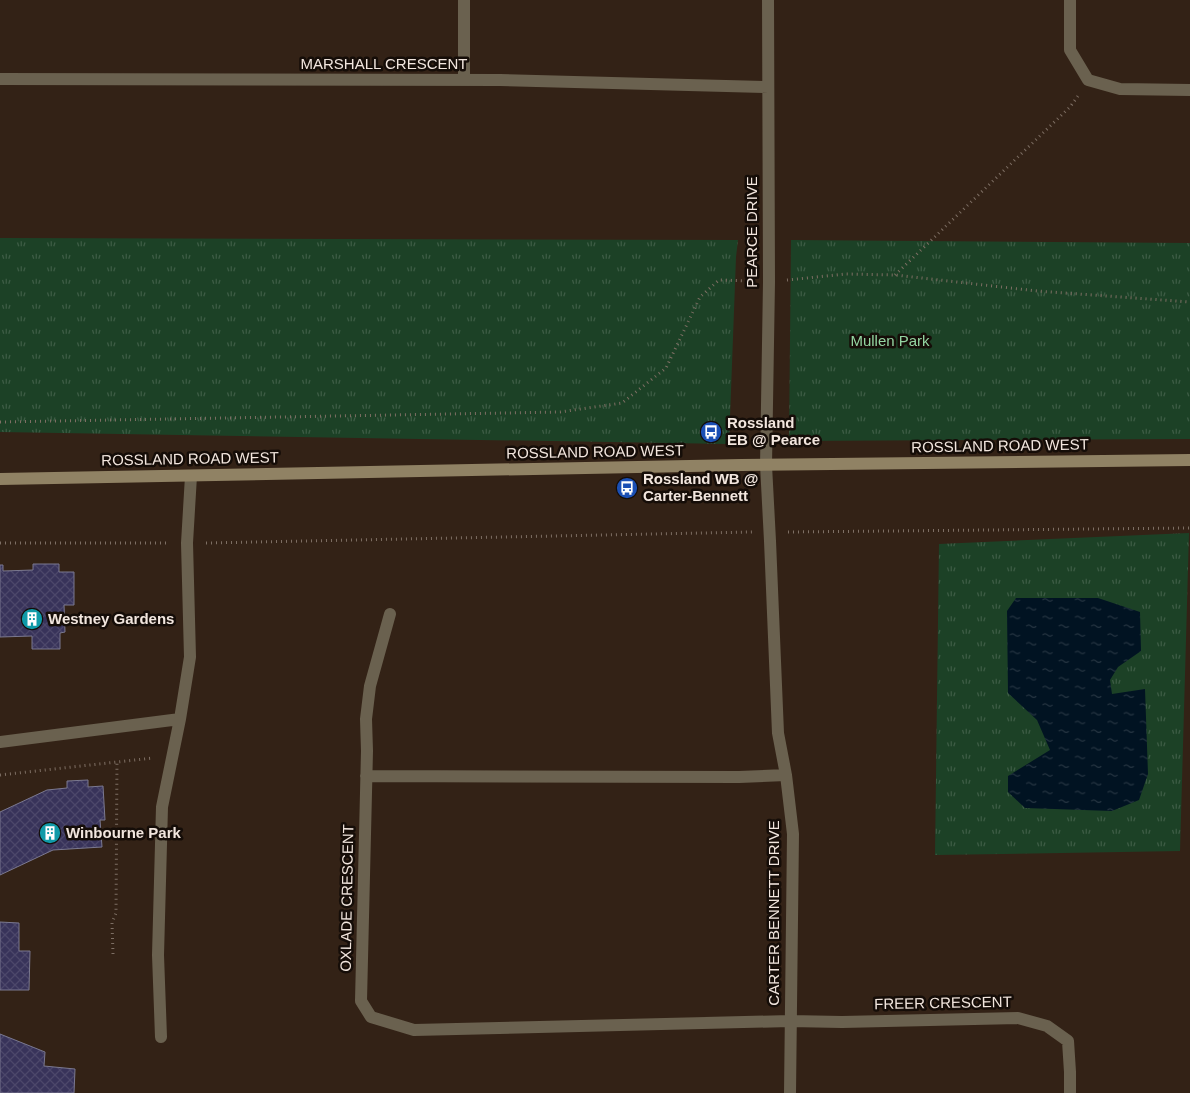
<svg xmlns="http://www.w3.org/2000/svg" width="1190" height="1093" viewBox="0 0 1190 1093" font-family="Helvetica,sans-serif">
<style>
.park{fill:url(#park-tufts)}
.water{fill:url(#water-ripples)}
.building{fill:url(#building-cross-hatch);stroke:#7b7990}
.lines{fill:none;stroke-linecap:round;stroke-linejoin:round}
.path{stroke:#7e6f64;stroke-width:3;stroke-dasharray:1 4;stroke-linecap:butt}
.service{stroke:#6a614f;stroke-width:12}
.minor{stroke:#6a614f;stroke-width:12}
.secondary{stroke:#908264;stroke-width:12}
.labels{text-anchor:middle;stroke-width:5;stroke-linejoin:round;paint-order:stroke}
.street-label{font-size:15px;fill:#f2e6de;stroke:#150d08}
.park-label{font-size:15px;fill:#94d5a2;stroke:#150d08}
.poi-label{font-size:15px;font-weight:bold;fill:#f2e6de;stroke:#150d08;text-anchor:start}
</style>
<defs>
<pattern id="park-tufts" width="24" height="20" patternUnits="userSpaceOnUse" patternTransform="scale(1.25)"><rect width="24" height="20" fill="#1c4126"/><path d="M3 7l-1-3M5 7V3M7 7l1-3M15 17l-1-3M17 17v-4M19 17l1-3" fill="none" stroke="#3d5c45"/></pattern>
<pattern id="water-ripples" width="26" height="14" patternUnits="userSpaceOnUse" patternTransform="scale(1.25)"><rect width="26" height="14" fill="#011322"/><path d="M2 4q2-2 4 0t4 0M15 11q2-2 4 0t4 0" fill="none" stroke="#263542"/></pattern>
<pattern id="building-cross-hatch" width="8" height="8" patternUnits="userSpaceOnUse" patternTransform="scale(1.25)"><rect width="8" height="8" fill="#38335a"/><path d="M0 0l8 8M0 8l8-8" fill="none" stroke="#4c476a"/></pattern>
</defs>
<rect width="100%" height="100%" fill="#332216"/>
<!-- park -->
<path class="park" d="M0,238L738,240L736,257L729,444L0,432Z
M791,240L1190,243V439L789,441Z
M1189,533L1180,851L935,855L939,544Z"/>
<!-- water -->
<path class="water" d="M1016,598H1098L1140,612L1141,651L1118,667L1110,680L1112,694L1145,689L1148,774L1139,800L1112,811L1025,808L1008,792V776L1050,750L1037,720L1008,693L1007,611Z"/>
<!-- building -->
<path class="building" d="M33,564H59V572H74V605H64L65,632L60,633V649H32V636L0,637V565H3V571L33,570Z
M88,780V787L103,786L105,820H100L102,847L53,850L0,875V812L47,790L67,788V781Z
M0,922L19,923V951H30L29,990H0Z
M0,1034L45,1052L44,1066L75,1069L74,1093H0Z"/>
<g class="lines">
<!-- path -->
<path class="path" d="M895,275L1070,107L1078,96
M787,280L846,274L895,275L1037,291L1190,302
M0,422L560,412L622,403L666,368L700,297L719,280L751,281
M788,532L1190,528
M0,543H170
M206,543L752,532
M0,775L153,758
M113,954L112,923L116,913L117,761"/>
<!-- service -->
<path class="service" d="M0,742L180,719
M161,1037L158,955L162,807L180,719L190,657L187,543L191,476"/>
<!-- minor -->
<path class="minor" d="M464,0V80
M768,0L769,282L766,465L770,541L778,733L786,775L793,834L790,1093
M1070,0V50L1088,80L1120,89L1190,90
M0,79L500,80L768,87
M390,614L370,686L366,719L367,751L361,1001L371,1017L414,1030L790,1021L842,1022L1018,1018L1047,1026L1068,1041L1070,1072V1093
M366,776L739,777L786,775"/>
<!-- secondary -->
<path class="secondary" d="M0,479L741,465L1190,460"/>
</g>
<!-- icons -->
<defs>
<g id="bus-disc" transform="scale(1.125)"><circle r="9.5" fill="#1a4fb4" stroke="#150d08"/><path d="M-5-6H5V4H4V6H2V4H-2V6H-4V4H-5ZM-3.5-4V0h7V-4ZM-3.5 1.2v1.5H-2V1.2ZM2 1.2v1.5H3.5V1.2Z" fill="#fff"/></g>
<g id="building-disc" transform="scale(1.125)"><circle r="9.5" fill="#0f9aa8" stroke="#150d08"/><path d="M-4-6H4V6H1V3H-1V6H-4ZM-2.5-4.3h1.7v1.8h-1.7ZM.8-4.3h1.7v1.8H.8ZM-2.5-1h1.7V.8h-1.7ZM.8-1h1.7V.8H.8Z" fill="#fff"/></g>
</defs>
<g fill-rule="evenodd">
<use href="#bus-disc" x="711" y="432"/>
<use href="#bus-disc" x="627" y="488"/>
<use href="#building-disc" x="32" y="619"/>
<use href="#building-disc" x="50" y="833"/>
</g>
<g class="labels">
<!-- street labels -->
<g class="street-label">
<text x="384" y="69">MARSHALL CRESCENT</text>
<text transform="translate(752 232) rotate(-90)" y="5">PEARCE DRIVE</text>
<text transform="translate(1000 446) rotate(-1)" y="5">ROSSLAND ROAD WEST</text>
<text transform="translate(595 452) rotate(-1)" y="5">ROSSLAND ROAD WEST</text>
<text transform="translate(190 459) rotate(-1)" y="5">ROSSLAND ROAD WEST</text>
<text transform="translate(347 898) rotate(-89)" y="5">OXLADE CRESCENT</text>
<text transform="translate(774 913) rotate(-90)" y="5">CARTER BENNETT DRIVE</text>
<text transform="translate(943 1003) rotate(-1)" y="5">FREER CRESCENT</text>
</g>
<!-- park labels -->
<g class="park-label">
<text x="890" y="346">Mullen Park</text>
</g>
<!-- poi labels -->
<g class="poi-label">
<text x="727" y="428">Rossland<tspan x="727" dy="17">EB @ Pearce</tspan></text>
<text x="643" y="484">Rossland WB @<tspan x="643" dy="17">Carter-Bennett</tspan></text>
<text x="48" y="624">Westney Gardens</text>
<text x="66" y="838">Winbourne Park</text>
</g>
</g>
</svg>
